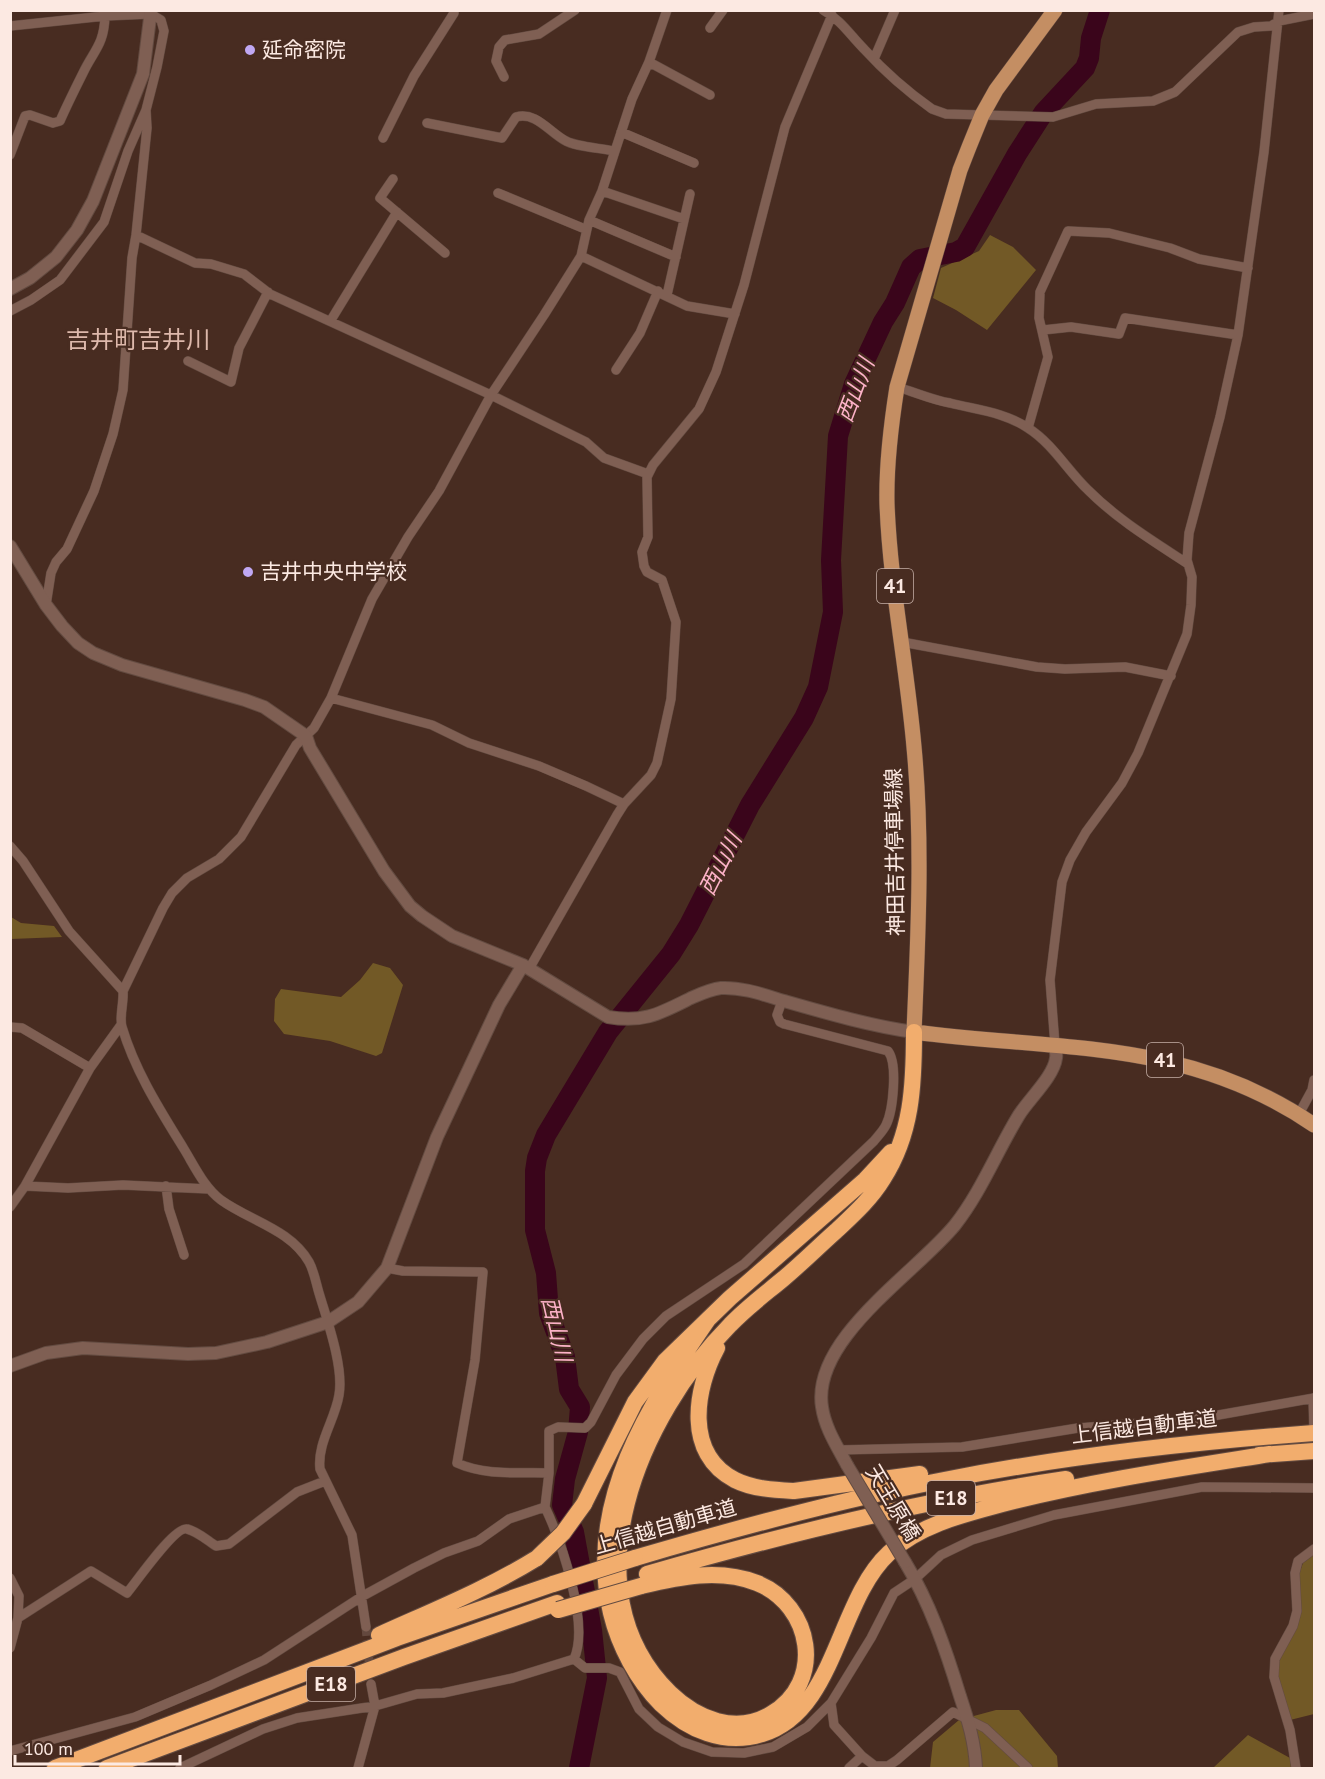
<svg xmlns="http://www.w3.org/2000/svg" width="1325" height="1779" viewBox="0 0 1325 1779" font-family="'PT Sans','Noto Sans JP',sans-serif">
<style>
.green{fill:#725926}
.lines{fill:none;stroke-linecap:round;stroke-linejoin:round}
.river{stroke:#3a051b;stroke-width:20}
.minor-tunnel{stroke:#63483e;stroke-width:9;stroke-dasharray:9 4.5;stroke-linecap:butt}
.minor-casing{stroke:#634b41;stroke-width:10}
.tertiary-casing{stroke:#634b41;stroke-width:14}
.primary-casing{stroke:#634b41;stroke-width:16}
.motorway-casing{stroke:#634b41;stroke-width:18}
.minor{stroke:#7f5f53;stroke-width:9}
.tertiary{stroke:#7f5f53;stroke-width:12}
.primary{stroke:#c48e63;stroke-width:15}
.motorway{stroke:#f2ad6d;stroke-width:16}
.tertiary-bridge-casing{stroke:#634b41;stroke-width:14;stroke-linecap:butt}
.motorway-bridge-casing{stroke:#634b41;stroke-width:18;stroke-linecap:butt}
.tertiary-bridge{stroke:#7f5f53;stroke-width:12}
.motorway-bridge{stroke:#f2ad6d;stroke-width:16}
.poi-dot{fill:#c0a8f3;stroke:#482c21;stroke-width:2}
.labels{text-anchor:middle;stroke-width:4.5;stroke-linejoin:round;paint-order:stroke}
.shield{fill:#482c21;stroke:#c6b0a8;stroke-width:1.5}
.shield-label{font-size:20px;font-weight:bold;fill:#fce9e2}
.poi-label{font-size:21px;fill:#fce9e2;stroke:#482c21;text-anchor:start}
.street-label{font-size:21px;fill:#fce9e2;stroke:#482c21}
.water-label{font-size:22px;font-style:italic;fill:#fdb2c8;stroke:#482c21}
.quarter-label{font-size:24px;fill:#ddb8ab;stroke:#482c21}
</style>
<rect width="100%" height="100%" fill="#482c21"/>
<!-- green -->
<path class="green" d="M990,235L1013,247L1036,270L987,330L956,310L933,298L941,268L979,251Z
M11,917L21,923L54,926L62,937L11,939Z
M373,963L390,968L403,985L382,1053L376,1056L330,1041L284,1034L274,1021L275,999L281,989L341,997L360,980Z
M1314,1554V1714L1290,1720L1276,1677L1278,1660L1300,1617V1571L1303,1563Z
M996,1710H1019L1057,1756L1058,1768H930L933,1742L959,1720Z
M1248,1735L1290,1758L1291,1768H1213Z"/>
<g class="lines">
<!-- river -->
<path class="river" d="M579,1768L597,1678L592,1630L574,1532L562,1505L565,1479L578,1432L580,1407L569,1389L565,1357L549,1313L546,1273L535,1230V1171L537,1158L546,1135L608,1032L671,954L689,925L750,805L804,718L818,687L833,612L831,560L838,436L854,384L883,322L895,303L911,267L920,259L956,252L965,247L1017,154L1044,112L1085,68L1089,58L1091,38L1100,10"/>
<!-- minor-tunnel -->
<path class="minor-tunnel" d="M366,1627L370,1672"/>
<!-- minor casing -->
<g class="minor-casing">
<path id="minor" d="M823,10C841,20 850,35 864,49C884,71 908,92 932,109L946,114L1053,117L1096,104L1153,101L1175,92L1238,32L1254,27L1271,26L1279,21L1314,14
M10,26L105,16L151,14L161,20L164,31L157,67L146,110L128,151L104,222L60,280L31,300L10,311
M710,28L723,10
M874,59L895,10
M649,62L710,95
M504,77L496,61L499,47L505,40L539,34L575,10
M427,123L502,138L516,117C536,111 550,133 566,141C577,147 601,148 614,151
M621,132L694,163
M383,138L414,76L454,13L453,10
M10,155L25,116L30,115L53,123L60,121C67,105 75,89 83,73C94,50 104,45 105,16
M393,179L380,198L445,253
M602,191L684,219
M498,193L585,229
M589,220L676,257
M136,235L195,263L211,264L244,274L270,294L491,395L586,442L604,458L648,474
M581,256L687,306L735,314
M667,295L690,194
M331,320L397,212
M1043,330L1071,327L1119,334L1125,318L1238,335
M188,361L231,382L239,348L268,292
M616,370L640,333L658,291
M897,387C915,392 932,400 950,403C977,410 1004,412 1028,428C1053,444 1067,470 1088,490C1118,520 1153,541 1188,564
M1028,428L1048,357L1039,318L1040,292L1068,231L1109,233L1170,248L1199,259L1248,268
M46,605L51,573L56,562L67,549L94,491L113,434L123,390L132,258L136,235L147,128L146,110
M902,642L1037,667L1065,669L1125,667L1171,676
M331,698L432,725L469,743L539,766L586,786L624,804
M10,846L23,861L69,931L123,991C124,1003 119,1017 122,1027C135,1071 160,1110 184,1149C195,1167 204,1187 221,1200C250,1221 290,1229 309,1262C314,1271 316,1283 319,1293C327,1320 344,1367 339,1395C335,1420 317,1443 320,1469L352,1535L366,1627
M529,969L617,815L624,804L651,775L657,763L671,699L676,622L662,580L647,572L644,566L642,552L648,537L647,477L653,465L699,409L716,372L744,285L785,127L832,15
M123,991L163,908L172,893L187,878L219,859L241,837L296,745L314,728L331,698L372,599L408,537L439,491L491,395L544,315L581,256L589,220L602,191L632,99L649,62L667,10
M10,1027L22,1028L90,1068
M1055,1045L1050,980L1062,882L1070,860L1086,832L1122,783L1138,753L1187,634L1191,605L1192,577L1187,560L1189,533L1220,417L1238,335L1264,152L1279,10
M1299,1114L1312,1090L1314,1080
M25,1186L68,1188L123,1185L209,1189
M166,1186L169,1209L184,1255
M10,1207L25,1186L90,1068L121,1025
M387,1268L403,1271L483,1272L475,1360L457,1463C486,1476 518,1472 549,1473
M1313,1398L1314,1432
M839,1450L962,1447L1078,1428L1196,1419L1314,1398
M545,1507C561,1541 590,1624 574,1659
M10,1578L19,1596L18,1618L10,1648
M18,1618L91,1571L127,1593C137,1581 175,1526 187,1529C197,1531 208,1541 216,1546L229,1544L297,1492L325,1481
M831,1703L834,1725L862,1756L875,1766H888L897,1760L953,1712L985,1728L1028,1768
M10,1751L135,1717L211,1685L264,1660L361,1597L414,1568L444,1553L478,1541L509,1519L545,1507L549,1473V1431L558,1427L585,1428L591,1422L616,1375L643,1339L666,1316L744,1264L874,1141C878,1136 883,1131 886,1125C893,1111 898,1064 888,1051L784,1024L780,1022L777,1015L782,1001
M180,1768L263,1729L297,1718L375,1706L417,1694L443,1693L513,1678L574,1659L585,1668H609L620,1672L639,1709L658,1727L683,1742L712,1752L744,1753L773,1747L807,1727L831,1703L871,1638L894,1593L915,1579L941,1555L972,1540L1054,1515L1202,1487L1314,1488
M358,1768L375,1706L371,1684
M849,1768L862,1756
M1296,1768L1290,1730L1274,1677L1275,1659L1293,1626L1297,1611L1295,1573L1298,1561L1314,1549"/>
</g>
<!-- tertiary casing -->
<g class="tertiary-casing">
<path id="tertiary" d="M10,289L30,278L56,257L77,230L93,201L143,74L151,10
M10,546L46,605L62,626L78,643L93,653L122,665L245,700L264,707L306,736L310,748L384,871L410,906L422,916L452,936L523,965L608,1017C644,1023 659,1014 691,998C700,994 711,989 721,988C743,987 764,995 784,1001C826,1013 871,1026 914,1032
M10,1366L46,1353L83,1348L188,1354L216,1353L267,1342L328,1322L358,1302L387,1268L437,1137L499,1005L523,965
M847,1465C837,1446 825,1428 822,1407C811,1339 917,1272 955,1225C981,1192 997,1151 1019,1115C1029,1099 1054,1076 1056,1058C1057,1054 1055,1049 1055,1045
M905,1562C930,1603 946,1650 960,1696C968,1720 975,1743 976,1768"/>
</g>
<!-- primary casing -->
<g class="primary-casing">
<path id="primary" d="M1055,10L996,90L982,115L969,147L960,170L897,387C891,425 886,464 887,504C890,585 907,666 914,747C923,842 918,937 914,1032C1059,1051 1187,1038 1314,1125"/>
</g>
<!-- motorway casing -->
<g class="motorway-casing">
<path id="motorway" d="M709,1318C649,1405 585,1503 611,1613C619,1646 637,1680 661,1704C688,1730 724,1746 762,1734C836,1712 837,1601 889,1553C921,1524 965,1514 1006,1503C1093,1481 1182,1468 1270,1454
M717,1348C695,1389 684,1454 735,1480C753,1489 775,1490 794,1491L920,1474
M1259,1455L1314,1451
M584,1504L635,1402L665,1361L730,1298L865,1180L891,1152
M635,1558C737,1528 839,1500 944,1480C1066,1456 1190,1442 1314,1433
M647,1574C785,1534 924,1500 1066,1479
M641,1586C679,1577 719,1568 757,1583C812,1605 826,1682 771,1714C736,1735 697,1719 670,1693C563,1588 642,1414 730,1325C746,1308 765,1294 783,1279C801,1264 818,1247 836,1231C853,1215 870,1200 883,1179C912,1134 914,1085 914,1032
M379,1635C432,1611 487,1589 537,1558
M55,1768L397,1638L553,1584
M107,1768L404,1657L557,1603"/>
</g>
<!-- minor -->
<use href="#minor" class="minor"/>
<!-- tertiary -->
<use href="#tertiary" class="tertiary"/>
<!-- primary -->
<use href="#primary" class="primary"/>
<!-- motorway -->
<use href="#motorway" class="motorway"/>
<!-- tertiary-bridge casing -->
<g class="tertiary-bridge-casing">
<path id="tertiary-bridge" d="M847,1465L905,1562"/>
</g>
<!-- motorway-bridge casing -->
<g class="motorway-bridge-casing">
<path id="motorway-bridge" d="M537,1558L563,1533L584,1504
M553,1584L635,1558
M558,1610L641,1586"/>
</g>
<!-- tertiary-bridge -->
<use href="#tertiary-bridge" class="tertiary-bridge"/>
<!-- motorway-bridge -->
<use href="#motorway-bridge" class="motorway-bridge"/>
</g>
<!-- markers -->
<g class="poi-dot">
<circle cx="250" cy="50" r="6"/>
<circle cx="248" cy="572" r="6"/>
</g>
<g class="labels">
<!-- shield labels -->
<g class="shield">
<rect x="877" y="569" width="36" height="34" rx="4.5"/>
<rect x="1147" y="1043" width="36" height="34" rx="4.5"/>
<rect x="927" y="1481" width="48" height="34" rx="4.5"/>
<rect x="307" y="1667" width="48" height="34" rx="4.5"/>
</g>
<g class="shield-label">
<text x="895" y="593">41</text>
<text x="1165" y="1067">41</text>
<text x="951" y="1505">E18</text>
<text x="331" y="1691">E18</text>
</g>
<!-- poi labels -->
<g class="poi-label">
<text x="262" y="57">延命密院</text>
<text x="260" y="579">吉井中央中学校</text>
</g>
<!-- street labels -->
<g class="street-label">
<text transform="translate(895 852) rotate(-91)" y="7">神田吉井停車場線</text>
<text transform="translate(1144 1427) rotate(-7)" y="7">上信越自動車道</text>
<text transform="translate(893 1503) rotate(59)" y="7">天王原橋</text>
<text transform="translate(665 1527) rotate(-16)" y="7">上信越自動車道</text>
</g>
<!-- water labels -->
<g class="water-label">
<text transform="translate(855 390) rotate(-69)" y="8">西山川</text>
<text transform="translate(720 864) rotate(-63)" y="8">西山川</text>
<text transform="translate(557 1329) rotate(77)" y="8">西山川</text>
</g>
<!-- quarter labels -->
<g class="quarter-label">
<text x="138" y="348">吉井町吉井川</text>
</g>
</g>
<!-- border -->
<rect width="1325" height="1779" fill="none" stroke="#fce9e2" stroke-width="24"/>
<!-- scale -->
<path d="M15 1755v9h165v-9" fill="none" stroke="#fce9e2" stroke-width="3"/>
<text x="24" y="1755" font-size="18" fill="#fce9e2" stroke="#482c21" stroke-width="4.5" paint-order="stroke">100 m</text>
</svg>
